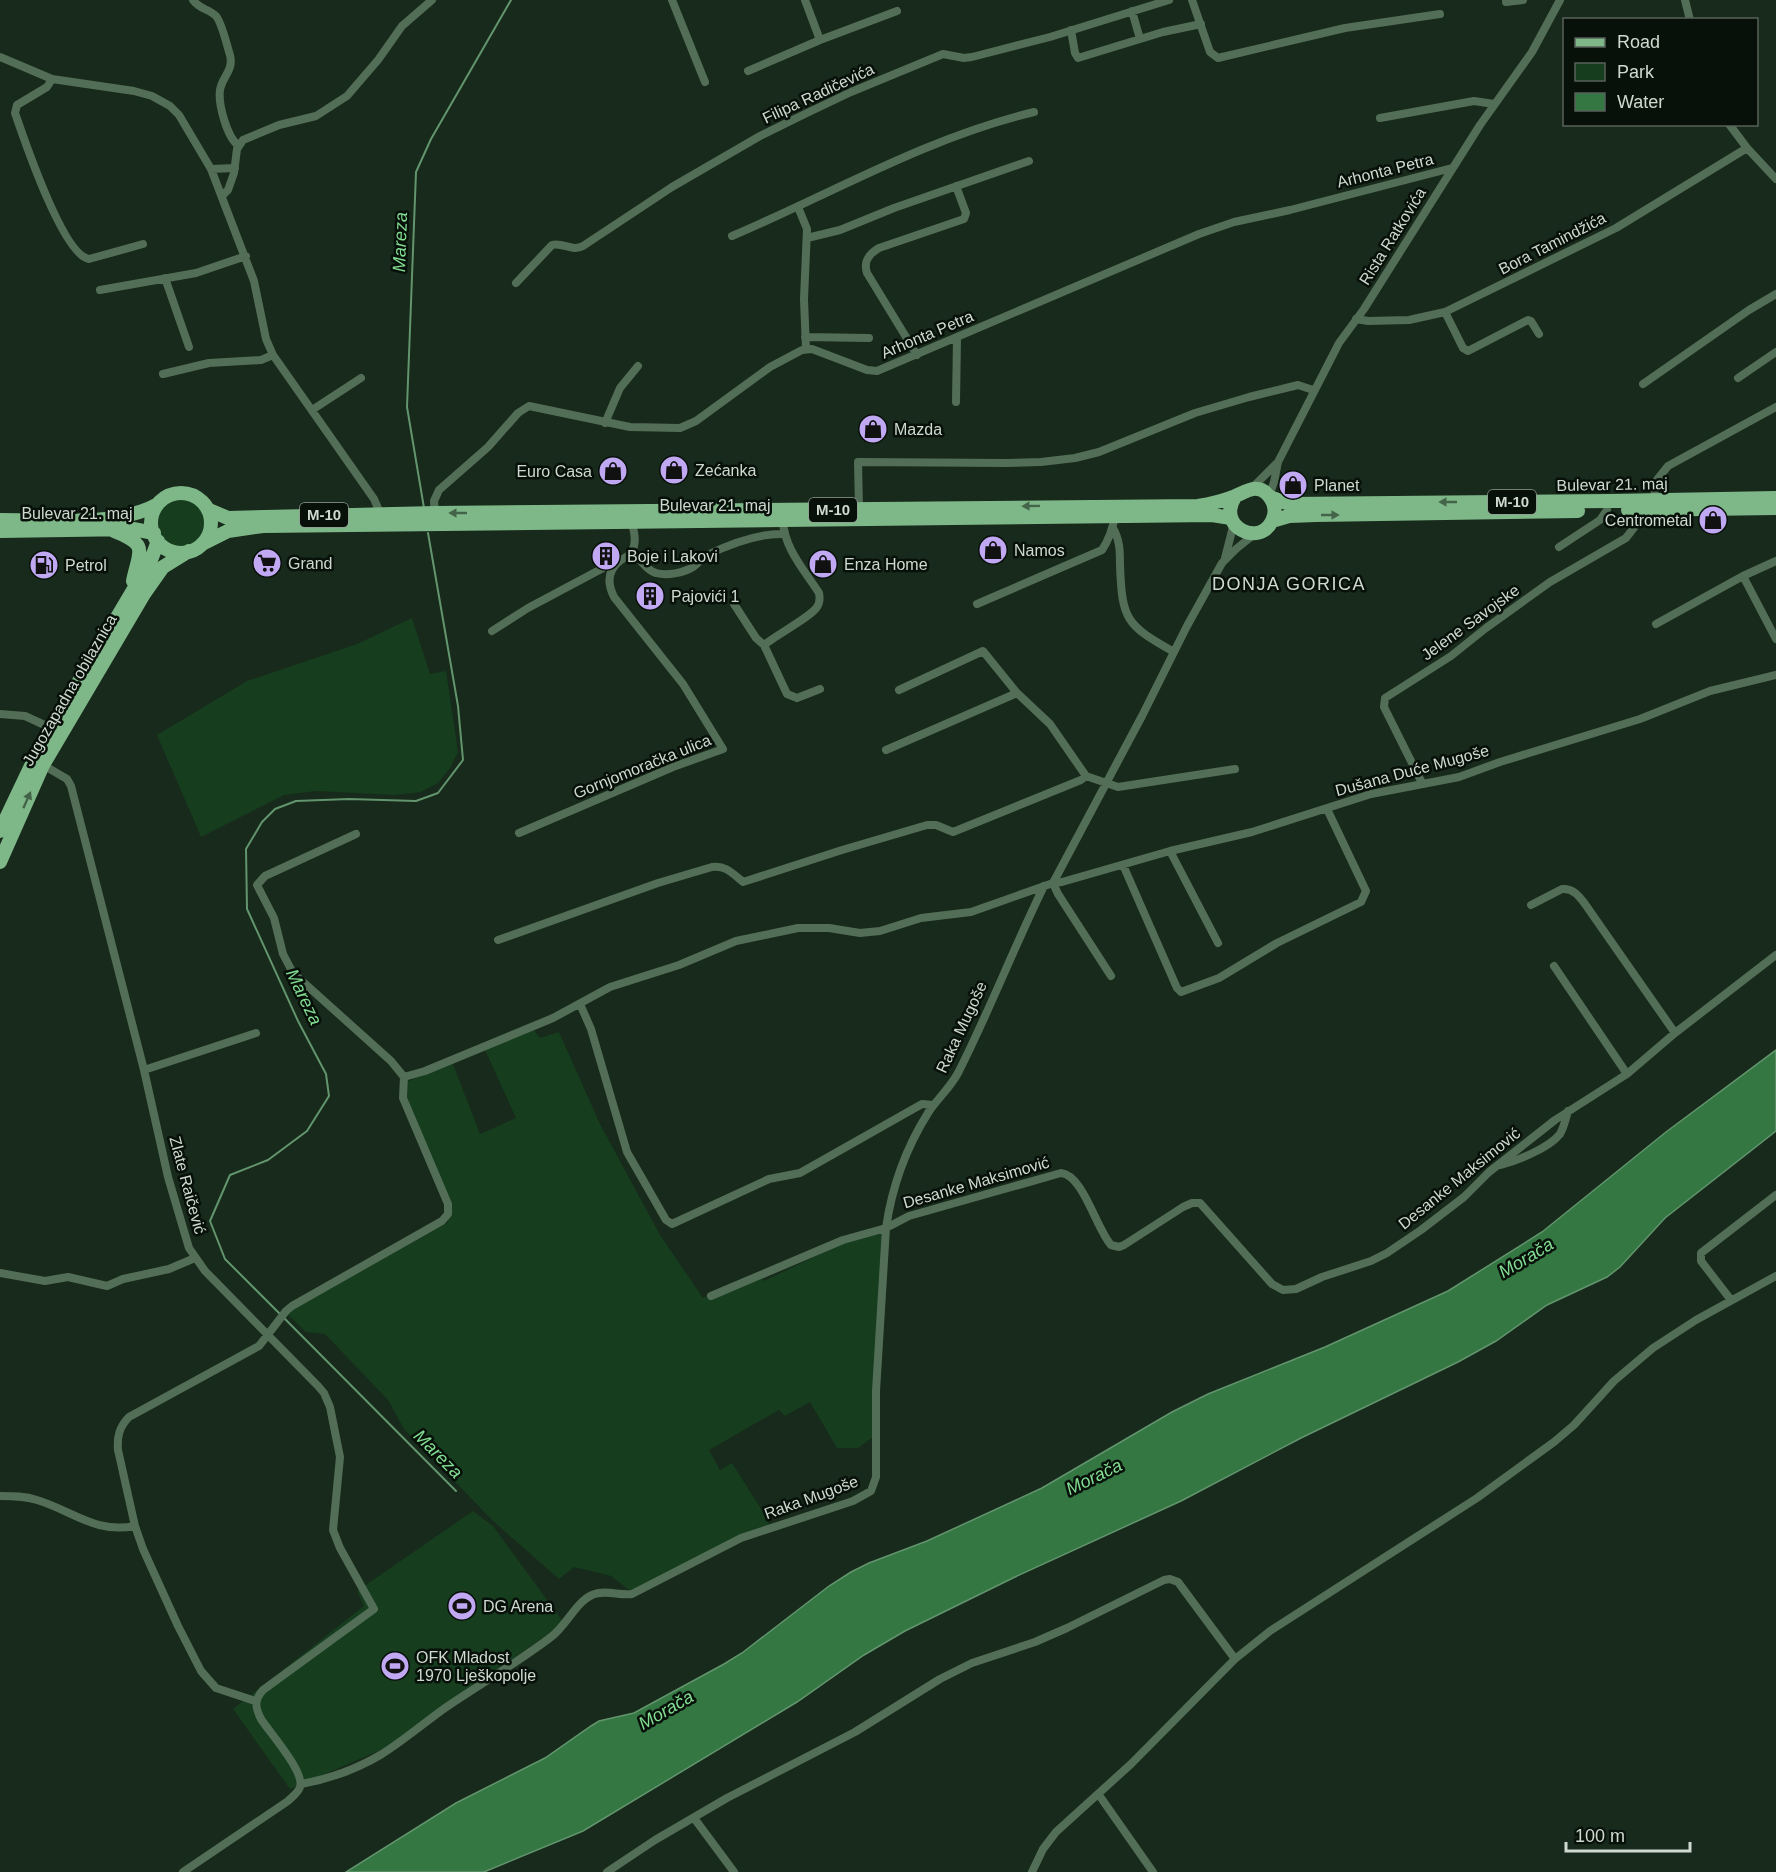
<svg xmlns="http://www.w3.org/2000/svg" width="1776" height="1872" viewBox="0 0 1776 1872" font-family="Arial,sans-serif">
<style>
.green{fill:#153d1e}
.water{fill:#347743;stroke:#62956d;stroke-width:1.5}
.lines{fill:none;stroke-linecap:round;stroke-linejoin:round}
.stream{stroke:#62956d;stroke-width:2}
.street{stroke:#536e57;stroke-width:8}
.primary{stroke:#7fb888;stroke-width:14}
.oneway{fill:#446449}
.labels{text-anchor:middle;stroke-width:5;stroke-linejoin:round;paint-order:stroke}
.shield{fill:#08100a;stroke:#939d95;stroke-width:1.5}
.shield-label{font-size:15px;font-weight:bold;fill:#cedad0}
.street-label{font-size:16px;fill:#cedad0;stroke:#08100a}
.poi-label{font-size:16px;fill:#cedad0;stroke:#08100a;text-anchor:start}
.water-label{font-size:18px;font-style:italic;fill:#82dd92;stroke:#08100a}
.neighbourhood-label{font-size:18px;letter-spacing:1.5px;fill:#cedad0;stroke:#08100a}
</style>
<rect width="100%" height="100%" fill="#182a1b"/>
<!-- green -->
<path class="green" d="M158 523a23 23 0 1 1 46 0a23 23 0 1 1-46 0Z
M412,618L430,674L446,671L458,752L450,768L438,783L421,792L395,795L316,791L284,795L201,837L157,735L247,681L357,644Z
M534,1030L540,1038L559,1032L600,1124L660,1235L703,1298L760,1274L764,1281L841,1244L881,1230L884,1234L876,1435L858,1448H837L810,1402L785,1416L779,1410L709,1450L720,1470L732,1463L763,1512L771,1528L633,1593L611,1576L574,1567L559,1579L493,1521L404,1429L388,1400L325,1334L306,1332L286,1313L447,1223L452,1213L449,1201L407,1097L408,1081L453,1064L480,1134L516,1118L485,1050Z
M473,1511L493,1526L564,1623L383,1749L290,1789L233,1709L364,1606L357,1591Z"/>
<!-- water -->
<path class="water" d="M1776,1050V1131L1665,1218L1620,1267L1607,1277L1547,1305L1496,1341L1458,1362L1301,1438L1181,1501L1015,1577L905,1631L864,1655L797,1702L583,1831L484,1872H346L456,1803L545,1758L591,1726L599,1721L634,1713L724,1664L742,1653L829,1586L851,1572L869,1563L927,1541L1042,1488L1172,1412L1208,1394L1325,1347L1448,1291L1542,1232L1666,1132Z"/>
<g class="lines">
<!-- stream -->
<path class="stream" d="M424,508L407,407L416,172L431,139L511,0
M280,1314L225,1259L210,1221L230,1175L268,1160L307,1131L329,1096L326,1074L298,1021L247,909L246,849L262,822L275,809L296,801L349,799L416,801L438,793L463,760L458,706L428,533
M284,1318L456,1491"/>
<!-- street -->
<path class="street" d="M193,0C199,9 209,9 216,16C222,23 227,46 230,55C234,70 222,77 220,90C218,104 227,138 239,146
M672,0L705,82
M805,0L820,40
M1192,0L1210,52L1218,58L1345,28L1440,14
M1685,0L1690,20
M1506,2L1523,0
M1132,11L1140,39
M1071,30L1075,53L1078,58L1163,32L1201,24
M0,57L52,79L134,91L152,96L170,106L179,115L211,169L254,281L266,339L273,355L374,499L381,515
M748,71L820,40L897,11
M52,79L47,87L17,105L15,113C24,139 63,255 89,259L143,244
M1380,118L1474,101L1494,104
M1729,124L1747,148L1776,179
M211,169L235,168
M222,196L228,190L234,173L237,149L243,140L279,125L316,116L347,96L378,60L402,26L432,0
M798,207L807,229L804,299L806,349
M732,236C833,193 926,138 1034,112
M807,238L840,230L894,208L1029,161
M165,278L189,347
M516,283L552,245C563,242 572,252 583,246L672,187L760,136L809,112L851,92L943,54L964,58L972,57L1050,37L1169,0
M100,290L196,273L246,256
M1445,312L1463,348L1468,351L1528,320L1531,321L1539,334
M1356,319L1368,321L1409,320L1445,312L1616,228L1747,148
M805,337L869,338
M917,355L867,273C863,261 869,254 879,248L964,219L966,213L956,186
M163,374L209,363L261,360L273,355
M1738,378L1776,352
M1643,384L1749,310L1776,294
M956,402L957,338
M312,410L361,378
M605,423L620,388L638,366
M1251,489L1278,462
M1269,496L1274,482L1278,462L1339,343L1364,309L1480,125L1532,52L1560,0
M1654,499L1656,481L1668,466L1776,407
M859,509L858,462L1006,463L1041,462L1075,458L1099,452L1195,413L1249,397L1298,385L1313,390
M435,513L434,501L439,490L488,447L518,413L529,406L630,427L680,428L696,421L770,367L802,350L812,349L867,370L877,371L1199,234L1234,222L1290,210L1452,168
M783,521C784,548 805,571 819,593C820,598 820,603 817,607C812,616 776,635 764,645L787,694L797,698L820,689
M1113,528C1120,540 1120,552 1120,565C1122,620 1126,625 1174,652
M1559,547L1600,520L1607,510
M632,551C639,558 647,571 656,573C667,576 683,573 693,567C698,564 702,558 707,555C730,544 758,533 784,534
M1225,558L1234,523
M1743,576L1776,639
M734,604L756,638L764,645
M977,604L1102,550C1108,541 1113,527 1115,516
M1656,624L1743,576L1776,561
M492,631L528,608L605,567H614
M899,690L983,651L1017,693L1050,724L1086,776L1118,787L1235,769
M0,714L25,716L51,728
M886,750L1017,693
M43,765L67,779L71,786L144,1070L168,1177L189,1248L205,1271L318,1386L324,1393L330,1407L340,1457L333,1530L340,1548L374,1609L263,1690C254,1700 255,1707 261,1719C270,1733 305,1772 300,1787C298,1793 292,1797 288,1801L183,1872
M1422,783L1384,707L1385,698L1451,656L1486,628L1550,582L1626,538L1636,525L1637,509
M519,833L673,767L723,749L683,684L614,597C607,583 607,570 621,560C625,558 630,555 632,551C637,542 634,532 632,523
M1170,851L1218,943
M1123,865L1177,988L1181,992L1219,978L1277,943L1361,902L1366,891L1327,809
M1053,883L1142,716L1187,626L1222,563L1236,549L1256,533
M1053,883L1058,894L1111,976
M1531,905L1562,889C1573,888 1579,896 1585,904L1675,1033
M498,940L658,883L712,867C726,865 733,874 743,882L842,850L927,825H936L953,832L1081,780L1086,776
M1554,966L1627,1074
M580,1004L591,1029L627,1152L666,1220L672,1224L769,1179L800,1173L922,1104L933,1105
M144,1070L256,1033
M404,1077L425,1071L553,1018L610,987L679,965L736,941L798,928H829L860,933L880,931L921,918L971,912L1053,883L1062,882L1170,851L1252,832L1371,794L1459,777L1500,762L1640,719L1710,691L1776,675
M1500,1165C1517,1161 1549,1148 1560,1134C1564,1127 1566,1118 1568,1111
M0,1273L45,1281L68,1277L107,1286L123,1279L169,1269L195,1258
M711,1296L843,1240L886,1228L909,1216L1061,1173C1083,1175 1096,1228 1111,1245L1119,1247L1124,1245L1183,1207L1192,1203H1200L1272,1284L1283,1290L1296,1289L1322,1277L1371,1261L1387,1253L1421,1230L1464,1197L1489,1172L1555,1120L1627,1074L1675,1033L1776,955
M1731,1300L1701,1261V1253L1776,1195
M0,1496C13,1496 25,1496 37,1500C73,1511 96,1534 135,1526
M255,1701L216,1688L201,1671L178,1626L143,1549L135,1526L118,1450C117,1437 119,1427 129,1417L259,1346L286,1311L292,1306L442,1221L448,1214V1204L403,1098L404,1077L391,1061L293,973L283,954L274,918L257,885L265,876L356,834
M301,1784C329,1779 357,1769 382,1754C404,1740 424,1723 445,1708C480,1684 517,1663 551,1637C566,1626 576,1602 592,1595C605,1589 619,1596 632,1594L741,1538L853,1501L871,1491L876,1477V1391L886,1228C892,1186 906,1148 928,1113C937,1099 950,1088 958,1073C989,1012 1014,947 1044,886
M1099,1795L1153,1872
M694,1818L734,1872
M607,1872L655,1840L727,1798L855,1732L940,1679L972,1663L1035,1642L1067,1628L1164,1580L1170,1579L1178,1582L1235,1659
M1032,1872L1043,1849L1056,1832L1131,1764L1235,1659L1270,1631L1477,1498L1554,1442L1574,1425L1614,1381L1653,1348L1696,1320L1776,1276"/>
<!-- primary -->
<path class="primary" d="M151 523a30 30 0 1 1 60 0a30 30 0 1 1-60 0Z
M1270,497L1289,504L1610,501L1776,498
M209,510L228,518L435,513L1198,506C1209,504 1219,502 1230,498C1244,494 1258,479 1271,499C1275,505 1276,514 1272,521C1259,548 1216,526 1235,497
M1628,510L1776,508
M0,520C47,520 118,527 158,504
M1272,521L1289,516L1316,515L1578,511
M0,531L133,529L154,533
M114,531C150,545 139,551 133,581
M202,544L228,531L263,526L1212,515L1231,518
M0,831L40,747L151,560L158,541
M0,862L43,765L144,594L163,567L189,551"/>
</g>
<!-- one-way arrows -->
<defs><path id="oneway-solid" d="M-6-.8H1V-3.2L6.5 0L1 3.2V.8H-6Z" transform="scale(1.5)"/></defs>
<g class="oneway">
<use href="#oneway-solid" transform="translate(1448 502) rotate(180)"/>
<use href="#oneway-solid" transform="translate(1031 506) rotate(179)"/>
<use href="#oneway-solid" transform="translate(458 513) rotate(180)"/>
<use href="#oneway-solid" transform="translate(1330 515)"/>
<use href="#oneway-solid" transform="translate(27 800) rotate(-66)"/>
</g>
<!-- icons -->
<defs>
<g id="shop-disc" transform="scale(1.5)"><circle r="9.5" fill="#c0a8f3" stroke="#08100a"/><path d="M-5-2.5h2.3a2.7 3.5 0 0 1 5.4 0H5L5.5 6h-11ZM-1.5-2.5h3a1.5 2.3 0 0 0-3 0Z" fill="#111"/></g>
<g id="building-disc" transform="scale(1.5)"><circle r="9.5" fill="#c0a8f3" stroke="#08100a"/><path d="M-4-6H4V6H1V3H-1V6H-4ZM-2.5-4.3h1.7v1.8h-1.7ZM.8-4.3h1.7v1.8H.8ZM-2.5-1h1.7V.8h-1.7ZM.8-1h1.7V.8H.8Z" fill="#111"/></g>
<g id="supermarket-disc" transform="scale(1.5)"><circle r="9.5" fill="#c0a8f3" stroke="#08100a"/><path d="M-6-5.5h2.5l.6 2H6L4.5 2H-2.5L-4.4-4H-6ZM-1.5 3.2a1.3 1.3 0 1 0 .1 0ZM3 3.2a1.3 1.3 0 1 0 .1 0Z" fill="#111"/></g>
<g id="fuel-disc" transform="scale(1.5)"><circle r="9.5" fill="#c0a8f3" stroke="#08100a"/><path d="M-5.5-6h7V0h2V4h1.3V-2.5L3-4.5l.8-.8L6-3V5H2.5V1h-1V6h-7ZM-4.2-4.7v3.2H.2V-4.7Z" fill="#111"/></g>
<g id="stadium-disc" transform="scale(1.5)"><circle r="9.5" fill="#c0a8f3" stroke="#08100a"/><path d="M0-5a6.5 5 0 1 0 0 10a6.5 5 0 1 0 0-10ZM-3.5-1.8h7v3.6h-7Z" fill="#111"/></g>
</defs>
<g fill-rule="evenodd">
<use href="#shop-disc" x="873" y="429"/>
<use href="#shop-disc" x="674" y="470"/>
<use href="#shop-disc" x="613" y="471"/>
<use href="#shop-disc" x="1293" y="485"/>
<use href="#shop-disc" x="1713" y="520"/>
<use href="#shop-disc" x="993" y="550"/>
<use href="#building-disc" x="606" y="556"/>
<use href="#supermarket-disc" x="267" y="563"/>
<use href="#shop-disc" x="823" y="564"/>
<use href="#fuel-disc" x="44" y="565"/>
<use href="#building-disc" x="650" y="596"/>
<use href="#stadium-disc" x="462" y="1606"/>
<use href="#stadium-disc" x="395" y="1666"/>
</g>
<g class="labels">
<!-- shield labels -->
<g class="shield">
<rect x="1488" y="490" width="48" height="24" rx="4.5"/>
<rect x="809" y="498" width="48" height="24" rx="4.5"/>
<rect x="300" y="503" width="48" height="24" rx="4.5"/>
</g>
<g class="shield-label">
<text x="1512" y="507">M-10</text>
<text x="833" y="515">M-10</text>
<text x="324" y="520">M-10</text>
</g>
<!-- street labels -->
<g class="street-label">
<text transform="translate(818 93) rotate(-25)" y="6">Filipa Radičevića</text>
<text transform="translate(1385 170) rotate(-14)" y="6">Arhonta Petra</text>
<text transform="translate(1392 236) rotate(-58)" y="6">Rista Ratkovića</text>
<text transform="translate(1552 243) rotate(-27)" y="6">Bora Tamindžića</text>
<text transform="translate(927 334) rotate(-23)" y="6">Arhonta Petra</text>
<text transform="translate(1612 484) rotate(-1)" y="6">Bulevar 21. maj</text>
<text x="715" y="511">Bulevar 21. maj</text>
<text x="77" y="519">Bulevar 21. maj</text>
<text transform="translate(1470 622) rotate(-36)" y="6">Jelene Savojske</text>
<text transform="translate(69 690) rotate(-60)" y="6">Jugozapadna obilaznica</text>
<text transform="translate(642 766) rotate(-22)" y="6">Gornjomoračka ulica</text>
<text transform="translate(1412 770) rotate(-15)" y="6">Dušana Duće Mugoše</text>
<text transform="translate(961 1027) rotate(-65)" y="6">Raka Mugoše</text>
<text transform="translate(1459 1178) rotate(-39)" y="6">Desanke Maksimović</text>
<text transform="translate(976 1182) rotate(-16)" y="6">Desanke Maksimović</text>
<text transform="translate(188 1185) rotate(75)" y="6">Zlate Raičević</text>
<text transform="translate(811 1497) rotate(-20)" y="6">Raka Mugoše</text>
</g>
<!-- poi labels -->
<g class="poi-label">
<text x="894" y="435">Mazda</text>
<text x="695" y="476">Zećanka</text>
<text x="592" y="477" text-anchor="end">Euro Casa</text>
<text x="1314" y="491">Planet</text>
<text x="1692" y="526" text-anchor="end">Centrometal</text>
<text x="1014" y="556">Namos</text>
<text x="627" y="562">Boje i Lakovi</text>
<text x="288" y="569">Grand</text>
<text x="844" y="570">Enza Home</text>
<text x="65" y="571">Petrol</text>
<text x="671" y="602">Pajovići 1</text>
<text x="483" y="1612">DG Arena</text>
<text x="416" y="1663">OFK Mladost<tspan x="416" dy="18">1970 Lješkopolje</tspan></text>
</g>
<!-- water labels -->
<g class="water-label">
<text transform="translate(400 242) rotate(-88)" y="6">Mareza</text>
<text transform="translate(304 997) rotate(64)" y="6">Mareza</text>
<text transform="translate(1526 1258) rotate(-31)" y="6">Morača</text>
<text transform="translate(438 1454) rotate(45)" y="6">Mareza</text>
<text transform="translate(1094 1477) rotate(-26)" y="6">Morača</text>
<text transform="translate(666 1710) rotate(-30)" y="6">Morača</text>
</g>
<!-- neighbourhood labels -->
<g class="neighbourhood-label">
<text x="1289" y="590">DONJA GORICA</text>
</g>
</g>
<!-- legend -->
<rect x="1563" y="18" width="195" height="108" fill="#08100a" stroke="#576159" stroke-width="1.5"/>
<rect x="1575" y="38" width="30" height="9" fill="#7fb888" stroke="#576159" stroke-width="1.5"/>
<text x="1617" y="48" font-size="18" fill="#cedad0">Road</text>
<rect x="1575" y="63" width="30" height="18" fill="#153d1e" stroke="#576159" stroke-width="1.5"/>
<text x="1617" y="78" font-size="18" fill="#cedad0">Park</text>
<rect x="1575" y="93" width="30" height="18" fill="#347743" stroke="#576159" stroke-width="1.5"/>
<text x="1617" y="108" font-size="18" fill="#cedad0">Water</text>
<!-- scale -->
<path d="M1566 1842v9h124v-9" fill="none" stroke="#cedad0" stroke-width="3"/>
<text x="1575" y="1842" font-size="18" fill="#cedad0" stroke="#08100a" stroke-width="4.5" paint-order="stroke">100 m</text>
</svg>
